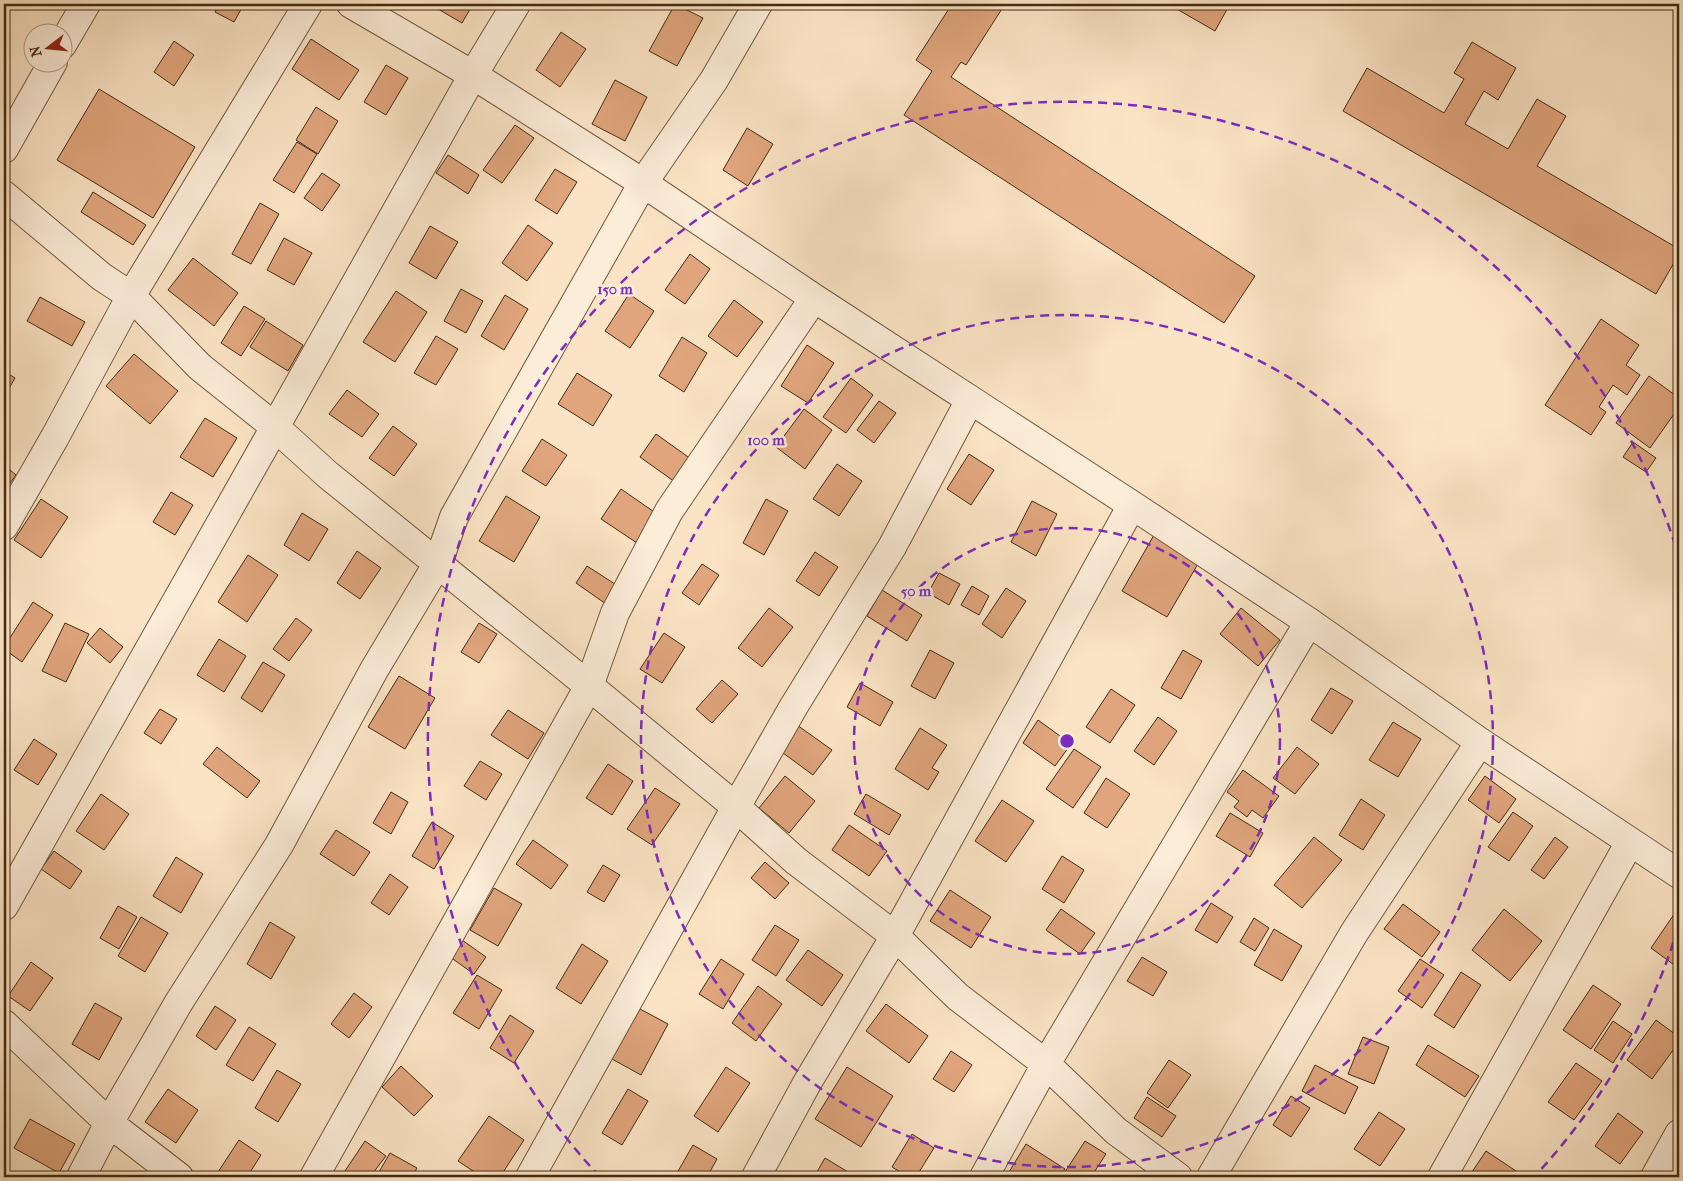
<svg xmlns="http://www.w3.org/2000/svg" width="1683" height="1181" viewBox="0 0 1683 1181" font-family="'IM FELL French Canon',serif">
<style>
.building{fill:#e0a57d;stroke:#442b12}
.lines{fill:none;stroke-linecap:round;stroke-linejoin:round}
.minor-casing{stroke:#72593f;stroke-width:30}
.minor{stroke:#fcedd9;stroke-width:28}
.ring{fill:none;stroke:#7b2cbf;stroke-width:2.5;stroke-dasharray:9 6}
.centre{fill:#7b2cbf;stroke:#fcedd9;stroke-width:2.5}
.ring-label{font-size:15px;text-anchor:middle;font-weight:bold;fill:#7b2cbf;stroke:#fcedd9;stroke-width:5;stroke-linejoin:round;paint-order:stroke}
</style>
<rect width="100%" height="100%" fill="#fbe4c5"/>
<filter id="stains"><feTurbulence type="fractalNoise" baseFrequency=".004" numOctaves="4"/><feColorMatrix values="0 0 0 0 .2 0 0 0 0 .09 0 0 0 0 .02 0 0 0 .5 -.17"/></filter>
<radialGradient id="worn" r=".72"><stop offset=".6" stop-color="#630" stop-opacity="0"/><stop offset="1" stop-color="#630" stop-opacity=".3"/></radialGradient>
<!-- building -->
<path class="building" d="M219,4H244L234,22L215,12Z
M434,4H473L462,23L433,6Z
M675,4L703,18L677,66L649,51Z
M952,4H1005L966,65L961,62L951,77L1255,276L1224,323L904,115L932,71L916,60Z
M1168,4H1230L1215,31Z
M561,32L586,49L560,87L536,70Z
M311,39L359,70L339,100L292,69Z
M174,41L194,55L174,86L154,72Z
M1472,42L1516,68L1498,100L1484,91L1465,124L1508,149L1537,99L1566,116L1537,166L1679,249V254L1656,294L1343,111L1367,68L1444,113L1464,79L1454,73Z
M386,65L408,78L386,115L364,102Z
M615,80L647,97L625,141L592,124Z
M99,89L195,147L153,218L57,160Z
M316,107L338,121L318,154L296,140Z
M515,125L534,138L502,183L483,170Z
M747,128L773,144L748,186L723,170Z
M297,142L317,154L294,193L273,180Z
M448,155L479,175L468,194L436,173Z
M555,169L577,182L557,214L535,200Z
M322,173L340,185L322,211L304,198Z
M93,192L146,225L133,245L81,212Z
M260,203L279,214L251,264L232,254Z
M528,225L553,243L527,281L502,263Z
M430,226L458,242L436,279L409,263Z
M284,238L312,253L294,285L267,270Z
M690,254L710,269L685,304L665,290Z
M193,258L238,293L214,326L168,290Z
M461,289L483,301L466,333L444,321Z
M396,291L427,312L395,362L363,342Z
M629,294L654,311L630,348L605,331Z
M505,295L528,309L504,350L481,336Z
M40,297L85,322L72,346L27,321Z
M734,300L763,322L737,357L708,336Z
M244,306L265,319L241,356L221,343Z
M1601,319L1639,345L1626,365L1640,375L1627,395L1613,385L1599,407L1606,412L1591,435L1545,405Z
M266,321L303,345L288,371L250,347Z
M436,336L458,349L436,385L414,373Z
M682,337L707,353L684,392L659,376Z
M807,345L834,363L808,403L781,386Z
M134,354L178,391L150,424L106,386Z
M4,371L15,378L4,397Z
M577,373L612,395L593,426L558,404Z
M1649,376L1679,398V407L1650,448L1616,423Z
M851,378L873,395L846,433L823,417Z
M347,390L379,414L362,437L329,414Z
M879,401L896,413L874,443L857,430Z
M804,409L832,430L805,469L776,447Z
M205,418L237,438L213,477L180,457Z
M393,426L417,444L394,476L369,458Z
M656,434L691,459L675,482L640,457Z
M542,439L567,455L546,486L522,471Z
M1633,442L1656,458L1646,472L1623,457Z
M969,454L994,470L971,505L947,489Z
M837,464L862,481L839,516L813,499Z
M4,465L16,475L7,487L4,484Z
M621,489L660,516L640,545L601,519Z
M171,492L193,505L175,535L153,522Z
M506,496L540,517L514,562L479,541Z
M41,499L68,517L41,558L14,540Z
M766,499L788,511L764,555L743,543Z
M1032,501L1057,514L1036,556L1011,542Z
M302,513L328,529L309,561L284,545Z
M1154,535L1199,562L1167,617L1122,591Z
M357,551L381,568L360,599L337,583Z
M815,552L838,567L819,596L796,581Z
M248,555L278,575L247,622L218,602Z
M702,564L719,575L699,605L682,593Z
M587,566L618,586L606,604L576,583Z
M939,573L960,584L949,605L928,593Z
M972,586L989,596L979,615L961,605Z
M1006,588L1026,601L1002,638L982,624Z
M882,590L922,615L907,641L867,616Z
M33,602L53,615L22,662L4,649V647Z
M769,608L793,627L762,667L738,648Z
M1241,608L1280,640L1258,666L1220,634Z
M296,618L312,630L289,661L273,649Z
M65,623L89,634L66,682L42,671Z
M479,623L497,634L479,663L461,652Z
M100,628L123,647L110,663L87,643Z
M664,633L685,647L662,683L640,669Z
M219,639L246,656L224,692L197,675Z
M930,650L954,663L935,699L911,686Z
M1183,650L1202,661L1181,699L1161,688Z
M263,662L285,675L262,712L241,698Z
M399,676L435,698L405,749L368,727Z
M722,680L738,694L712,723L696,709Z
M860,683L893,702L880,726L847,707Z
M1331,688L1353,701L1332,734L1311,720Z
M1111,689L1135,705L1110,743L1086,727Z
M160,709L177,719L161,744L144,733Z
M508,710L544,733L528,759L491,735Z
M1158,717L1177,731L1154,765L1134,751Z
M1038,720L1071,744L1055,766L1023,743Z
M1393,722L1421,739L1398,777L1369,760Z
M797,725L832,750L813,775L779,750Z
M920,728L947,745L932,768L939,772L928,790L895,769Z
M34,739L57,754L38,785L14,770Z
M217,747L260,781L247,798L203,764Z
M1297,747L1319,764L1295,794L1273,778Z
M1074,749L1101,767L1073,808L1046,789Z
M480,761L502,774L486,800L464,786Z
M608,764L633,781L612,815L586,798Z
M1243,770L1279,796L1263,818L1252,810L1247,817L1234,807L1239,801L1227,792Z
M785,776L815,801L789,833L759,808Z
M1485,776L1516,799L1499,823L1468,800Z
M1106,778L1130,794L1107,828L1084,813Z
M655,788L680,804L652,845L627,829Z
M391,792L408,802L391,834L373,823Z
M101,794L129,814L104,850L76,831Z
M866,794L901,815L889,835L854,814Z
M1361,799L1385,815L1363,850L1339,835Z
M1002,800L1034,821L1006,862L975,841Z
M1513,812L1533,826L1509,861L1488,847Z
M1230,813L1263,833L1250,857L1216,836Z
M432,822L454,836L434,869L412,856Z
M849,825L887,851L869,876L832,850Z
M336,830L370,852L354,876L320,854Z
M1314,837L1342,860L1302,908L1274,885Z
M1555,837L1568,847L1544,879L1531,870Z
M533,840L568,865L551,889L516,864Z
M54,851L82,871L70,889L41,869Z
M1062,856L1084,870L1064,903L1042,889Z
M176,857L203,874L181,913L153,896Z
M765,862L789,883L775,899L751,878Z
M603,865L620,875L604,902L587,892Z
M390,874L408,887L389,915L371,903Z
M494,888L522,904L498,946L470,930Z
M950,890L991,917L971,948L930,921Z
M1211,903L1233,917L1217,943L1195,930Z
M1403,904L1440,932L1422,957L1384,929Z
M118,906L137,917L119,949L100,938Z
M1679,907V964L1677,967L1651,948Z
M1061,909L1095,933L1080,954L1046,930Z
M1504,909L1542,941L1510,981L1472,950Z
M141,917L168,933L145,972L118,956Z
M1254,918L1269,928L1255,951L1240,942Z
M270,922L295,937L271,979L247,964Z
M775,925L799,940L776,976L752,960Z
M1274,929L1302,946L1282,981L1254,965Z
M462,940L486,957L474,974L450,957Z
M582,944L608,961L581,1004L556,988Z
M808,950L843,975L822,1006L786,980Z
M1142,957L1167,972L1153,996L1127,981Z
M721,959L744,974L723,1009L699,994Z
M1420,959L1444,975L1422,1008L1398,991Z
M31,962L53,978L30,1011L8,996Z
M1461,972L1481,985L1454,1028L1434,1015Z
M477,975L502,990L479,1029L453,1013Z
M1593,985L1621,1004L1591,1049L1563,1030Z
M758,986L782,1004L756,1041L732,1023Z
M354,993L372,1007L349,1038L331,1024Z
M95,1003L122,1018L99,1060L72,1044Z
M886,1004L928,1036L909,1063L866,1031Z
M215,1006L236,1020L216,1050L196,1036Z
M640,1009L668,1024L641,1075L612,1059Z
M510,1015L534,1031L514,1063L490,1048Z
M1656,1020L1679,1037V1042L1652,1079L1627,1060Z
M1613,1021L1632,1034L1613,1063L1594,1050Z
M249,1027L276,1044L253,1081L226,1065Z
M1363,1037L1389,1047L1374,1084L1348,1074Z
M1428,1045L1479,1076L1465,1097L1416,1065Z
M951,1051L972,1065L954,1092L933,1079Z
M1169,1060L1191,1075L1168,1108L1147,1093Z
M1576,1063L1602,1081L1574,1120L1548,1102Z
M1315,1065L1358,1087L1345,1114L1302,1091Z
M401,1066L433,1096L414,1116L382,1087Z
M726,1067L750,1083L718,1132L694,1116Z
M847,1067L893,1096L861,1147L815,1119Z
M277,1070L301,1084L278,1122L255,1108Z
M168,1089L198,1110L176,1143L145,1122Z
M628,1089L648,1101L622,1145L602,1133Z
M1291,1096L1310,1108L1291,1137L1273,1125Z
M1147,1097L1176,1116L1162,1137L1134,1118Z
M1379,1112L1405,1129L1380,1166L1354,1149Z
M1618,1113L1643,1132L1620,1164L1595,1146Z
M489,1116L524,1140L500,1177H482L458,1161Z
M30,1119L75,1144L59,1173L14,1148Z
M912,1134L934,1148L916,1177H909L892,1167Z
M239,1140L261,1155L247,1177H226L218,1172Z
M365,1141L386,1156L370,1177H341Z
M1085,1141L1106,1154L1091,1177H1074L1065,1172Z
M1026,1144L1065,1169L1059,1177H1018L1009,1172Z
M693,1145L717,1159L707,1177H684L677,1173Z
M1486,1151L1519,1173L1516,1177H1479L1472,1172Z
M390,1153L417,1168L412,1177H376Z
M825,1158L848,1172L845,1177H814Z"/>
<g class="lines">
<!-- minor casing -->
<g class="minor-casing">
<path id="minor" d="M351,4L473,75L643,183L814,298L1132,505L1309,622L1480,742L1679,874
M62,45L86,4
M4,149L53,62
M4,195L102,277L131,296L200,367L275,427L328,475L589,686L736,807L796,861L895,936L958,997L1046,1064L1116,1131L1178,1177
M4,526L55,437L131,296L308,4
M4,906L275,427L473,75L516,4
M4,1024L109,1123L179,1177
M81,1177L109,1123L179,1002L279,845L374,670L438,563L454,517L643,183L714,80L758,4
M314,1177L589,686L615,613L669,511L814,298
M530,1177L736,807L794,706L892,547L970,400
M756,1177L807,1083L895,936L1132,505
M984,1177L1046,1064L1309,622
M1211,1177L1354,933L1480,742
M1442,1177L1630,842
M1655,1177L1679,1134"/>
</g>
<!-- minor -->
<use href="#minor" class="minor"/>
</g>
<!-- distance rings -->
<g class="ring">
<circle cx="1067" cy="741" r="213"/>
<circle cx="1067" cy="741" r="426"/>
<path d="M1678 928A639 639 0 0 1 1534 1177M600 1177A639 639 0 1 1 1678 554"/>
</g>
<circle cx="1067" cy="741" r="8" class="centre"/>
<g class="ring-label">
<text x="615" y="294">150 m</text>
<text x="766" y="445">100 m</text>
<text x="916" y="596">50 m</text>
</g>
<!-- margin -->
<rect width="1683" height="1181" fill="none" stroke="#fbe4c5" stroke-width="20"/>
<rect x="5" y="5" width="1673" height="1171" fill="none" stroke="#442b12" stroke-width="2.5"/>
<rect x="10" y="10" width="1663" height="1161" fill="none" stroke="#442b12"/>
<!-- north arrow -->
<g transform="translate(48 48) rotate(254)"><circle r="24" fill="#fcedd9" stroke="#b29f89"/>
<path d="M0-4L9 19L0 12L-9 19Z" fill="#8f2418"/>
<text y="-8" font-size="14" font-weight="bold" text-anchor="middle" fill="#442b12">N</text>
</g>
<rect width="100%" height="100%" filter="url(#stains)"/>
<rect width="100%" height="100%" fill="url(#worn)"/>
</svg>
